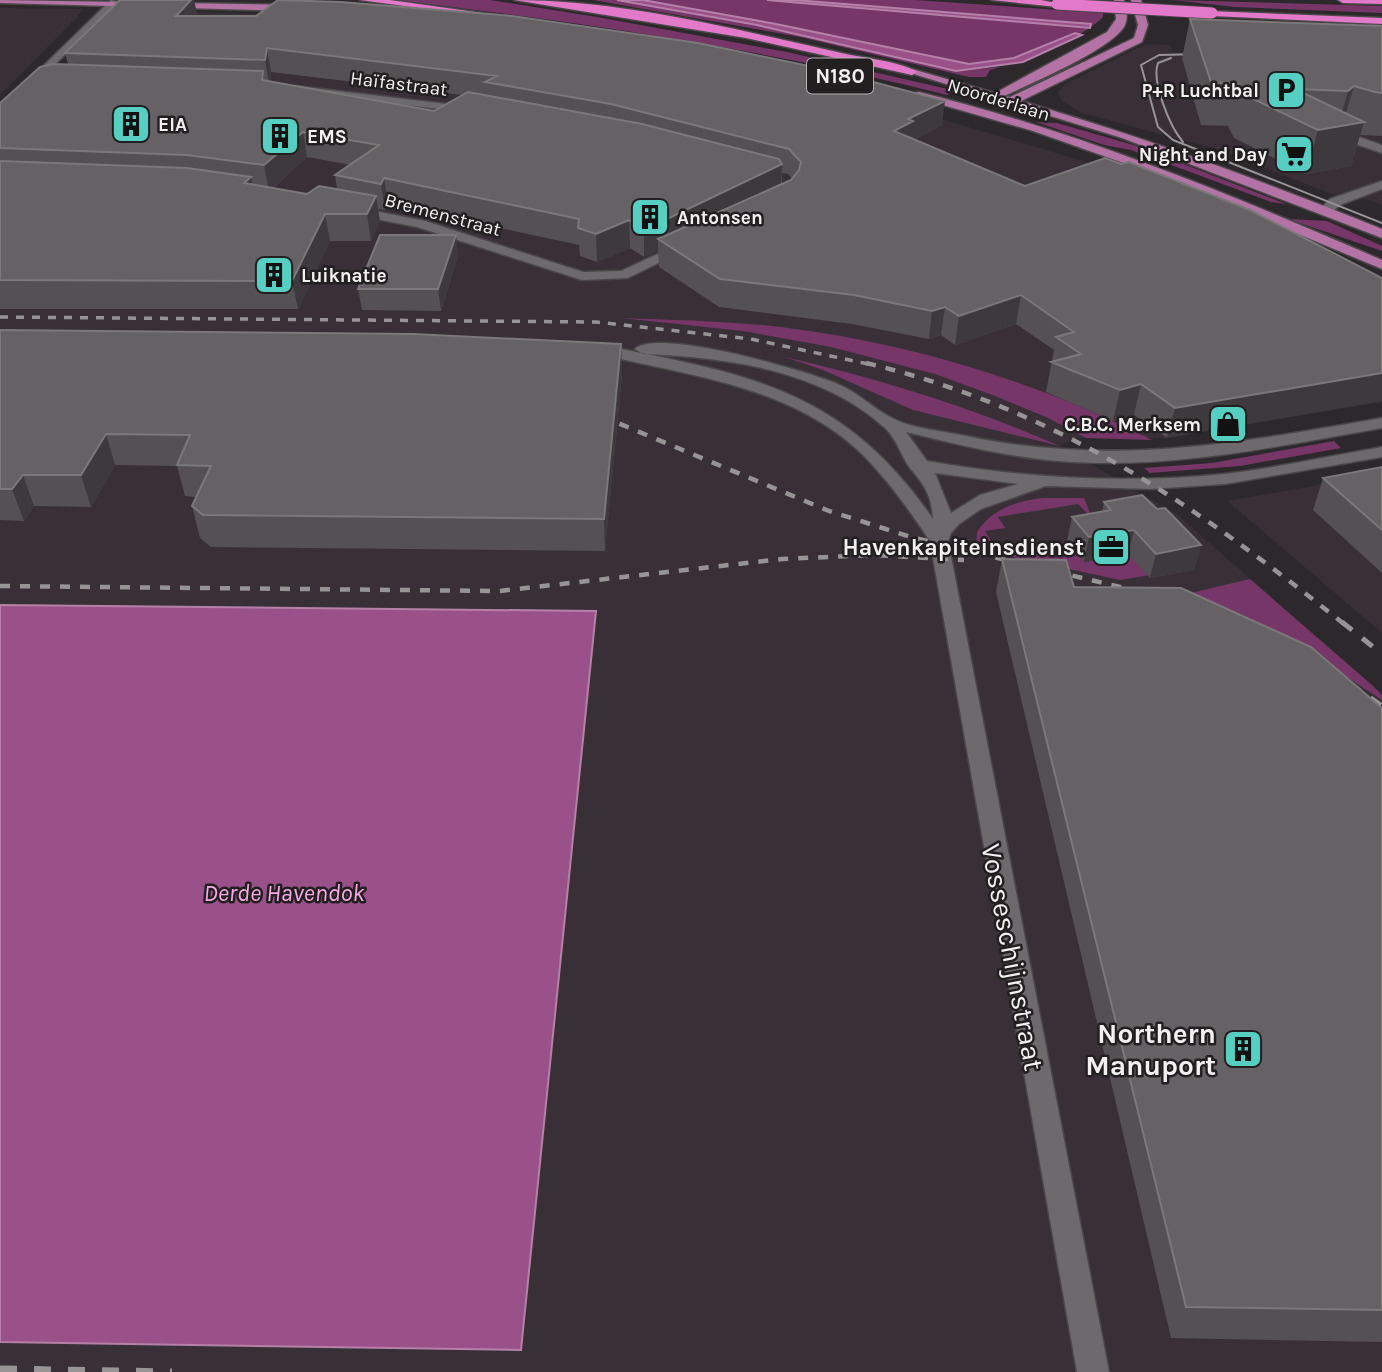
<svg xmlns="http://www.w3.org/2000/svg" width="1382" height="1372" viewBox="0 0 1382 1372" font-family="Karla,sans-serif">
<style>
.built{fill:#393037}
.green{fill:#763668}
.water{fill:#9a5189;stroke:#b581a8;stroke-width:2}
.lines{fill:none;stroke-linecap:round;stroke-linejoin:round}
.minor-casing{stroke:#4a4749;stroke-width:3}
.major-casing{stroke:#4a4749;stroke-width:3}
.highway-casing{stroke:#4a4749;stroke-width:3}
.minor{fill:#6d696c;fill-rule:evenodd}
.major{fill:#b373a4;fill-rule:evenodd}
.highway{fill:#e279c9;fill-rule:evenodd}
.tram{stroke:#979496;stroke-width:2}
.rail-far3{stroke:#979496;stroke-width:3.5;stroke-dasharray:8 8;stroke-linecap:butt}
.rail-far2{stroke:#979496;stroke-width:4.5;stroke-dasharray:10 10;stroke-linecap:butt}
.rail-far1{stroke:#979496;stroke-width:5;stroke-dasharray:13 13;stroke-linecap:butt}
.rail{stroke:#979496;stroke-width:7;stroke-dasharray:17 17;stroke-linecap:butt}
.highway-bridge-casing{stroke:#4a4749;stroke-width:13;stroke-linecap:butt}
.highway-bridge{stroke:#e279c9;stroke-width:11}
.wall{fill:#545053;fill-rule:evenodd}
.shaded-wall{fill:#3d393c}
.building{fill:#656164;stroke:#7b787a;stroke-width:2}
.labels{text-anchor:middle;stroke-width:5;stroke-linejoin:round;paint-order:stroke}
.far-street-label{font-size:19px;fill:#f3f0f2;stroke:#221f21}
.far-poi-label{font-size:19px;font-weight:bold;fill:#f3f0f2;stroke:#221f21;text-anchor:start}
.shield{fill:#221f21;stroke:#b4b1b3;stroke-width:2}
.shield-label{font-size:21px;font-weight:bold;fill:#f3f0f2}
.poi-label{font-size:23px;font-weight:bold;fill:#f3f0f2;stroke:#221f21;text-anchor:end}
.water-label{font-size:24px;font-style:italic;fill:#f9a8e4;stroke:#221f21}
.near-street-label{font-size:28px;fill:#f3f0f2;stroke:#221f21}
.near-poi-label{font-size:28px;font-weight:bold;fill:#f3f0f2;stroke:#221f21;text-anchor:end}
</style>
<rect width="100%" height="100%" fill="#2c282b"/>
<!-- built -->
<path class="built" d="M0,8L82,9L79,15L0,95Z
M125,10L284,15L884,102L1100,166L1382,289V402L1167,438H1075L1060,446L1178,515L1382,695V1372H0V1342L521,1350L596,611L0,605V135Z
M1146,44L1170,45L1173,52L1382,60V205L1346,192L1337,196L1213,148L1082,113L1062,101L1058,93L1065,84Z
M1382,474V633L1227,501Z"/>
<!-- green -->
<path class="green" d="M394,0H490L597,17L787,52L956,91L947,95C765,49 580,22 394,0Z
M593,0H915L1103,13V17C1081,39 1025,62 992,66C972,68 952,65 932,65L956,71L1001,67L990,70L986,77H969L800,37Z
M1172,0L1382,6V13L1235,7Z
M1036,122L1057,123L1137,146L1286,204L1271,202L1131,150L1104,145Z
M1288,219L1327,221L1382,246V251Z
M621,318C674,320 727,321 781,327C910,343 1036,381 1152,440L1086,438L1046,417L995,396L935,374L831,347L743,331Z
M785,357C880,379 971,407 1060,446L913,410L823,370Z
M1334,441L1341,448L1240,466L1150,473L1144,468L1212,463Z
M1043,498H1084L1090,513H1087L1078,504L998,517L1005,528L985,531L992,542L976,545L977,532C992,509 1016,501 1043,498Z
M1067,541L1084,562L1136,553L1156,574L1120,580L976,549L1014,542L1023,550Z
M1250,579L1372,685L1382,695V700L1304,649L1178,596Z"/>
<!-- water -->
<path class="water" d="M617,0H643L776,24L969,64L1014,58L1075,33L1082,35L1023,62L956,71L757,25Z
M767,0H795L1091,24L1090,28Z
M0,605L596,611L521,1350L0,1342Z"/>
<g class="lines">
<!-- minor casing -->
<g class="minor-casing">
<path id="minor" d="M111,0L120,2L0,117V108Z
M296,86L472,107L478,110L472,113L292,91V87Z
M1342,131L1382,145V153L1338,138V132Z
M1382,181V189L1340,205L1330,214L1318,211L1330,199Z
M350,206L425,221L583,272L621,271L679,244L691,247L628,278L582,280L417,227L345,213V207Z
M596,344C745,374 841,386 933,519C932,496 924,484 910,468C902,458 897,439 885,428C822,370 725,357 643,354L635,349C657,327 811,372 840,385C860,394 875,410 894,419C914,429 944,431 966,436C1113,467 1237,443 1382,418V428C1275,447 1167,470 1058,461C1007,457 956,444 906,432L927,461C1024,478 1126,484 1224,474C1277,468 1330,456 1382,447V457L1225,484L1151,489L1046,486L981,509L959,524L951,533L948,541L1109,1372H1077L930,541C910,511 890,483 865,457C792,384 686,376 591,352V346ZM935,473L1018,484L980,495L951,513Z"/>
</g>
<!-- major casing -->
<g class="major-casing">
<path id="major" d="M0,0L295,5L300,8L295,11L0,3Z
M1114,0H1124C1126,9 1129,18 1124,27C1108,51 1032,83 1004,96L1010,97L1134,38L1138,25L1131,0H1141L1148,25L1142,42L1021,101C1144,137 1263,181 1382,229V238L1122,138L907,72L912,69L995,93L1107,32L1116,19Z
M919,92C1079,132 1231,194 1382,260V269L1149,172L1033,131L915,97V93Z"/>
</g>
<!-- highway casing -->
<g class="highway-casing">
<path id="highway" d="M360,0H390L497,15L492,18Z
M514,0C625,0 738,30 846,54C864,58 903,62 917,72L912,75L746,38Z
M991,0H1041L1062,4L1057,7Z
M1338,0H1382V4L1343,3Z
M1208,11L1382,18V24L1212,16Z"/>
</g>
<!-- minor -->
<use href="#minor" class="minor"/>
<!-- major -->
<use href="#major" class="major"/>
<!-- highway -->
<use href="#highway" class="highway"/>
<!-- tram -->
<path class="tram" d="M1202,54L1159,55L1141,65L1158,127L1173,140L1382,223
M1171,58L1158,63C1151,81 1170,127 1183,142"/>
<!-- rail-far3 -->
<path class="rail-far3" d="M0,317L596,322L751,339L873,365"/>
<!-- rail-far2 -->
<path class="rail-far2" d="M866,363C1057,409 1194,504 1344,624
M601,416L829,511L911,537L1022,564
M1053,571L1145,593
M0,586L499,591L782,559L873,555L964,560"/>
<!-- rail-far1 -->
<path class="rail-far1" d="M1342,622L1382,654
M1349,683L1382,706"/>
<!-- rail -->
<path class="rail" d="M0,1369L172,1372"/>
<!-- highway-bridge casing -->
<g class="highway-bridge-casing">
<path id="highway-bridge" d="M1057,4L1212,13"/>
</g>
<!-- highway-bridge -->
<use href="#highway-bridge" class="highway-bridge"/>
</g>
<!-- wall -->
<path class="wall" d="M194,0L197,16L942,125L914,140L1025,186L1250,210L1167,438L1134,415L1113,421L1046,392L1054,350L1016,324L955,345L941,335L929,339L852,324L719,307L659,267L658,250L644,257L630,248L597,262L580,256L579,245L388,204L385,210L378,209L380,222L371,241H330L298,309H0V103L68,64L65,53ZM271,72L462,95L434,111L270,82ZM307,157L351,165L335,175L337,189L307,194L273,188ZM782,173L788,174L792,179L782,184Z
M1190,19L1382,26V136L1360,135L1351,166L1306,174L1234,138L1228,126L1201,125L1182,58Z
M456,235L458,256L441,311L362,310L358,289Z
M0,330L621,344L622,374L605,551L211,547L200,538L192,506L196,497L185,496L177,466L115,465L91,507L34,506L24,521L0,520Z
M1382,467V573L1313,510L1323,478Z
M1104,502L1157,509L1201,545L1194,570L1150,578L1128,554L1084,562L1067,541L1072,517L1102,512Z
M1002,559L1382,708V1342L1171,1338L996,592Z"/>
<!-- shaded-wall -->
<path class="shaded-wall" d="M191,0H194L198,19L176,16Z
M267,48L271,72L269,84L265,60Z
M1354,86L1342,126L1364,122L1351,166L1306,174L1318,130L1338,127L1348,91Z
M945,101L942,125L910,142L894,131L908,119Z
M303,132L307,157L269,191L264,165Z
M782,164L781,190L658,239V250L644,257V230Z
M251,177L256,203L244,183Z
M384,178L388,204L385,210L381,184Z
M376,196L380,222L371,241L367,214Z
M325,214L330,241L298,309L292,281Z
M629,220L630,248L597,262L596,234Z
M456,235L458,256L441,311L438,289Z
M1021,295L1016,324L955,345L959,316Z
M945,307L941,335L929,339L932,311Z
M621,344L622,374L605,551L604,519Z
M1382,373V401L1167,438L1175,408Z
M1141,384L1134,415L1113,421L1120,390Z
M106,434L115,465L91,507L81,475Z
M23,475L34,506L24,521L12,489Z
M1134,530L1128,554L1084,562L1089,537Z
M1201,545L1194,570L1150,578L1156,554Z"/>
<!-- building -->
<path class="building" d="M120,0H191L176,16H256L278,0L341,2L512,16L698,43L828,70L945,101L908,119L913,121L894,131L1025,186L1105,158L1121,164L1129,162L1250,210L1382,278V373L1175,408L1141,384L1120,390L1051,362L1081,354L1056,337L1074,332L1021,295L959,316L945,307L932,311L854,295L720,279L658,239L791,180L799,170L801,162L789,149L611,104L485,82L497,76L267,48L265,60L65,53Z
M1190,19L1382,26V93L1375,92L1354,86L1348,91L1295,89L1364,122L1318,130L1245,95L1238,84L1211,82Z
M53,64L263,71L262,80L434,111L468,92L642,124L779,159L782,164L644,230L629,220L596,234L578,228L579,219L384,178L381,184L335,175L379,145L303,132L264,165L187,155L0,148V103L40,67Z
M0,161L187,168L251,177L244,183L307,194L319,186L376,196L367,214H325L292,281L0,280Z
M380,235H456L438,289H358Z
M0,330L413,334L621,344L604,519L203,515L192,506L211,466L177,465L190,435L106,434L81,475H23L12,489H0Z
M1382,467V530L1323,478Z
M1142,495L1157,509L1165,508L1201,545L1156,554L1134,530L1089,537L1072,517L1111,510L1104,502Z
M1002,559L1066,560L1074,587L1181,588L1311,647L1382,708V1310L1186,1307Z"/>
<!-- icons -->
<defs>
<g id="parking-square" transform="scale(2.0125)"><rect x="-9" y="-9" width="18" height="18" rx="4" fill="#56cec2" stroke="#221f21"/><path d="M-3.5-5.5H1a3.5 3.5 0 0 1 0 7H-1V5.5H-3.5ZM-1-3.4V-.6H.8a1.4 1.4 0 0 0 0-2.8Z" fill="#111"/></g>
<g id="building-square" transform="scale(2.0125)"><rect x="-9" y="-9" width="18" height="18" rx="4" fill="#56cec2" stroke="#221f21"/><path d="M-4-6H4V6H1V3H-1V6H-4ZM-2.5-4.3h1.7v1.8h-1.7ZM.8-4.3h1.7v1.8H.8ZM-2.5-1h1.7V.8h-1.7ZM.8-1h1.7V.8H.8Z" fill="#111"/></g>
<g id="supermarket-square" transform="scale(2.0125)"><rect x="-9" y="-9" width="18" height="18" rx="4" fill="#56cec2" stroke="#221f21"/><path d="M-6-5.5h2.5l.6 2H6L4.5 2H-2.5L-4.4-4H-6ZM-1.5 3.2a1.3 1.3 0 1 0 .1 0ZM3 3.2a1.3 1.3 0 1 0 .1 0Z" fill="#111"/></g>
<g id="shop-square" transform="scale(2.0125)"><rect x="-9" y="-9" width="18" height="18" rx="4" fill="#56cec2" stroke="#221f21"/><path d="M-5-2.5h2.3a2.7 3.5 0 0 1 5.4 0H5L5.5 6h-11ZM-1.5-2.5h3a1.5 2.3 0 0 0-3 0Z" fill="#111"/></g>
<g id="office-square" transform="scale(2.0125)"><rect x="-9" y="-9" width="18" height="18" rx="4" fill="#56cec2" stroke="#221f21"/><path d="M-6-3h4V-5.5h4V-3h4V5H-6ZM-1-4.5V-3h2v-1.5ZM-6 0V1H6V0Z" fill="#111"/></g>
</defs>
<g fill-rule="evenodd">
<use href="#parking-square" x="1286" y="90"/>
<use href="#building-square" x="131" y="124"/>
<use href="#building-square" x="280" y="136"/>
<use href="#supermarket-square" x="1294" y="154"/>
<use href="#building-square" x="650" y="217"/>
<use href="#building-square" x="274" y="275"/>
<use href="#shop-square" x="1228" y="424"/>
<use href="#office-square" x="1111" y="547"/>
<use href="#building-square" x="1243" y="1049"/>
</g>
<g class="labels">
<!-- far-street labels -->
<g class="far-street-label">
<text transform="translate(399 83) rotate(7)" y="7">Haïfastraat</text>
<text transform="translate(999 99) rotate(17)" y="7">Noorderlaan</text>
<text transform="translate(443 214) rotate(15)" y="7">Bremenstraat</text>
</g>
<!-- far-poi labels -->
<g class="far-poi-label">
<text x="1259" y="97" text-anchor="end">P+R Luchtbal</text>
<text x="158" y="131">EIA</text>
<text x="307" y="143">EMS</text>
<text x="1267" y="161" text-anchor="end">Night and Day</text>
<text x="677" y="224">Antonsen</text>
<text x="301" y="282">Luiknatie</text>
<text x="1201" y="431" text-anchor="end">C.B.C. Merksem</text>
</g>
<!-- shield labels -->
<rect class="shield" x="807" y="58.5" width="66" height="35" rx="5"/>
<g class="shield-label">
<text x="840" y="83">N180</text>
</g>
<!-- poi labels -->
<g class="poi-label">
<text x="1084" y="555">Havenkapiteinsdienst</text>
</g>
<!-- water labels -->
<g class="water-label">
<text x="284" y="901">Derde Havendok</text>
</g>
<!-- near-street labels -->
<g class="near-street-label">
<text transform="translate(1013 957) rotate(79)" y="10">Vosseschijnstraat</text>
</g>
<!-- near-poi labels -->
<g class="near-poi-label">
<text x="1216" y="1043">Northern<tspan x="1216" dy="32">Manuport</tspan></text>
</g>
</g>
</svg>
